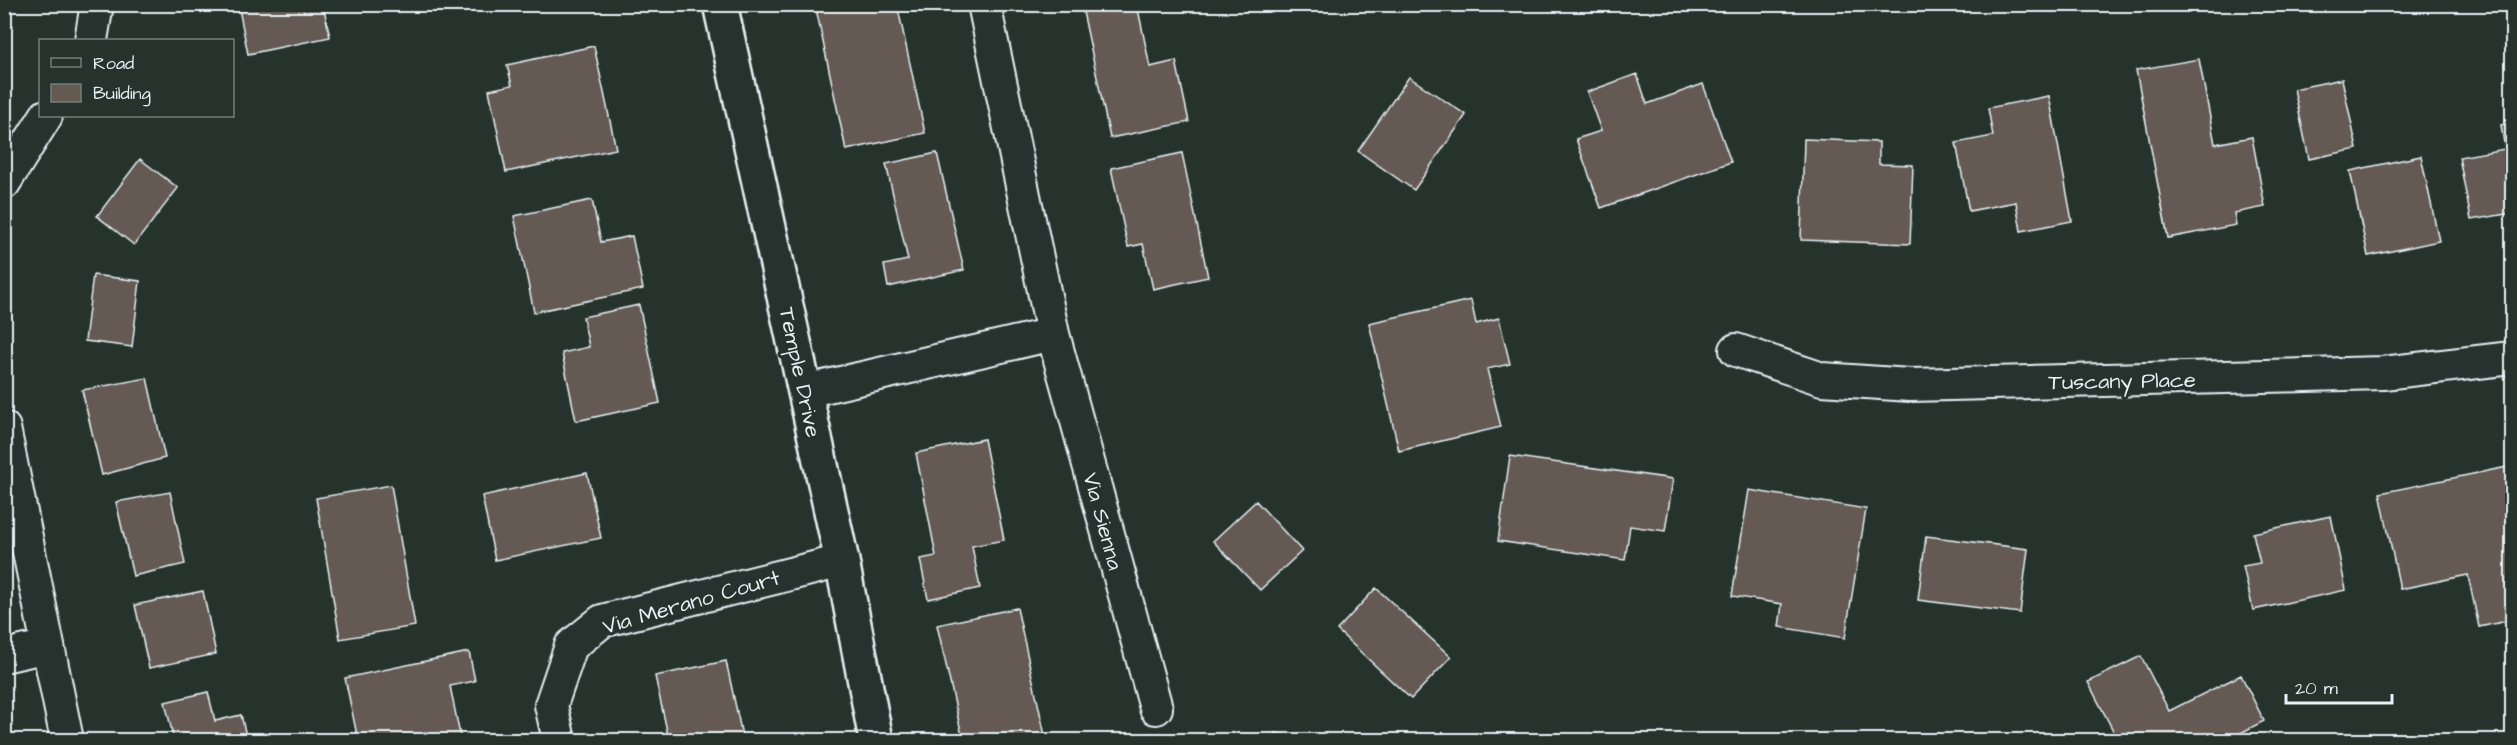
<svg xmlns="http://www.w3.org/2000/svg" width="2517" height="745" viewBox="0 0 2517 745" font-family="'Architects Daughter',sans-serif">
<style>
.building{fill:#655a52;stroke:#e8f1f8;stroke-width:1.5}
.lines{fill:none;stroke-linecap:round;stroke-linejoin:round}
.street-casing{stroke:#e8f1f8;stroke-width:36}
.secondary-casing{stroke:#e8f1f8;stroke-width:38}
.street{stroke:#26332d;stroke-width:32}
.secondary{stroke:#26332d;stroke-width:33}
.labels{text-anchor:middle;stroke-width:6;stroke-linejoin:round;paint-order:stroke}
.street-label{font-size:22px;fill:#e8f1f8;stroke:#26332d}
</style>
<rect width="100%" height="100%" fill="#26332d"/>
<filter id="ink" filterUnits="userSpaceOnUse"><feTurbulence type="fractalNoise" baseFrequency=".0167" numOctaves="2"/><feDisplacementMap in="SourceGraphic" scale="12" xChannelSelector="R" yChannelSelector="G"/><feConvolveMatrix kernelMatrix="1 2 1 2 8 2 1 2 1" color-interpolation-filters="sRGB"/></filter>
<g filter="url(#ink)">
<!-- building -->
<path class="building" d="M238,4H323L330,37L248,54Z
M815,4H897L925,133L846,150Z
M1094,4H1137L1150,67L1176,61L1189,122L1110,138L1082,7Z
M594,46L616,149L506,172L489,90L512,85L507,65Z
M2199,59L2215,144L2252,137L2265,207L2234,213L2236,225L2168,238L2136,70Z
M1637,74L1647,104L1703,84L1731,162L1601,208L1576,139L1601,131L1587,92Z
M1409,77L1466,115L1414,190L1358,151Z
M2342,79L2357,149L2309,159L2294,89Z
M2049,96L2072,221L2021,231L2016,202L1969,211L1956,143L1993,136L1988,108Z
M2512,123V213L2471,220L2459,157L2505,149L2501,125Z
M1804,139L1879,142V164L1913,165L1910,244L1801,240Z
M937,153L964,270L888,287L884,265L908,260L886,164Z
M1182,153L1208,277L1153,289L1143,244L1128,247L1111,168Z
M2421,156L2439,241L2368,256L2350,171Z
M140,159L178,188L134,245L97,216Z
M592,200L601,242L632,236L643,289L534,312L514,216Z
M93,275L140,281L132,347L85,341Z
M1471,300L1476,324L1499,318L1510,364L1487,369L1501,427L1399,451L1369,323Z
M639,305L660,403L576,421L562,353L589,347L583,317Z
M147,378L165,458L102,475L82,390Z
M984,439L1004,540L972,546L980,588L928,599L920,559L936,556L916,453Z
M1510,456L1673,479L1665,531L1630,526L1625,560L1498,541Z
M2512,466V620L2479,627L2468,575L2400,589L2380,493Z
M587,473L601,538L495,560L482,496Z
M391,485L415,626L340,639L316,498Z
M1749,490L1866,509L1845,638L1779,627L1782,604L1732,596Z
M170,492L185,564L133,576L116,502Z
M1256,501L1302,551L1260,590L1213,541Z
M2331,516L2346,590L2253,610L2243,566L2260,563L2253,533Z
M1926,536L2028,549L2020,613L1918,600Z
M1376,588L1451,657L1411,699L1337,630Z
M203,591L216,654L149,668L135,605Z
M1017,608L1046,740H963L937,625Z
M469,652L475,681L450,686L461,740H358L345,678Z
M2141,656L2169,711L2241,675L2264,721L2227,740H2118L2088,682Z
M726,661L743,740H669L655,676Z
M208,692L215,721L241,715L247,740H174L165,702Z
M1276,733L1302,740H1274Z"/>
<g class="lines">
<!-- street casing -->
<g class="street-casing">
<path id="street" d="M984,4L1053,334L1156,708
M91,40L97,4
M4,183L46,116
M1736,350L1822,379L1910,385L2383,373L2512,358
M806,391L1053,334
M4,428L67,740
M4,656L48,646
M559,740L551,705L571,646L602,621L842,561"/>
</g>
<!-- secondary casing -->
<g class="secondary-casing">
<path id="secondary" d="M720,4L842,561L876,740"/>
</g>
<!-- street -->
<use href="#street" class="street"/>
<!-- secondary -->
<use href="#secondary" class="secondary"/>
</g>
</g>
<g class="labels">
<!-- street labels -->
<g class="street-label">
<text transform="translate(801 372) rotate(78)" y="8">Temple Drive</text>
<text transform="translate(2122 380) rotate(-1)" y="8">Tuscany Place</text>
<text transform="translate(1104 521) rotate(75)" y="8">Via Sienna</text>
<text transform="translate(691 601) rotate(-16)" y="8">Via Merano Court</text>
</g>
</g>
<!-- margin -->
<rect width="2517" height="745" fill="none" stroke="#26332d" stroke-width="24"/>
<rect x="12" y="12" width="2493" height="721" fill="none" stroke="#e8f1f8" stroke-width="2" filter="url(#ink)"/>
<!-- legend -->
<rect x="39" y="39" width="195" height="78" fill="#26332d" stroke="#747f7e" stroke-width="1.5"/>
<rect x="51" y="58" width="30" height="9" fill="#26332d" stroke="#747f7e" stroke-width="1.5"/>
<text x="93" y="69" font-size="18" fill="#e8f1f8">Road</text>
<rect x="51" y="84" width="30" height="18" fill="#655a52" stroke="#747f7e" stroke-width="1.5"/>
<text x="93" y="99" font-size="18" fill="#e8f1f8">Building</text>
<!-- scale -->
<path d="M2286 694v9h106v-9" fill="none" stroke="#e8f1f8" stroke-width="3"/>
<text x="2295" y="694" font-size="18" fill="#e8f1f8" stroke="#26332d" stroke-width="4.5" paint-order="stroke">20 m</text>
</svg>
